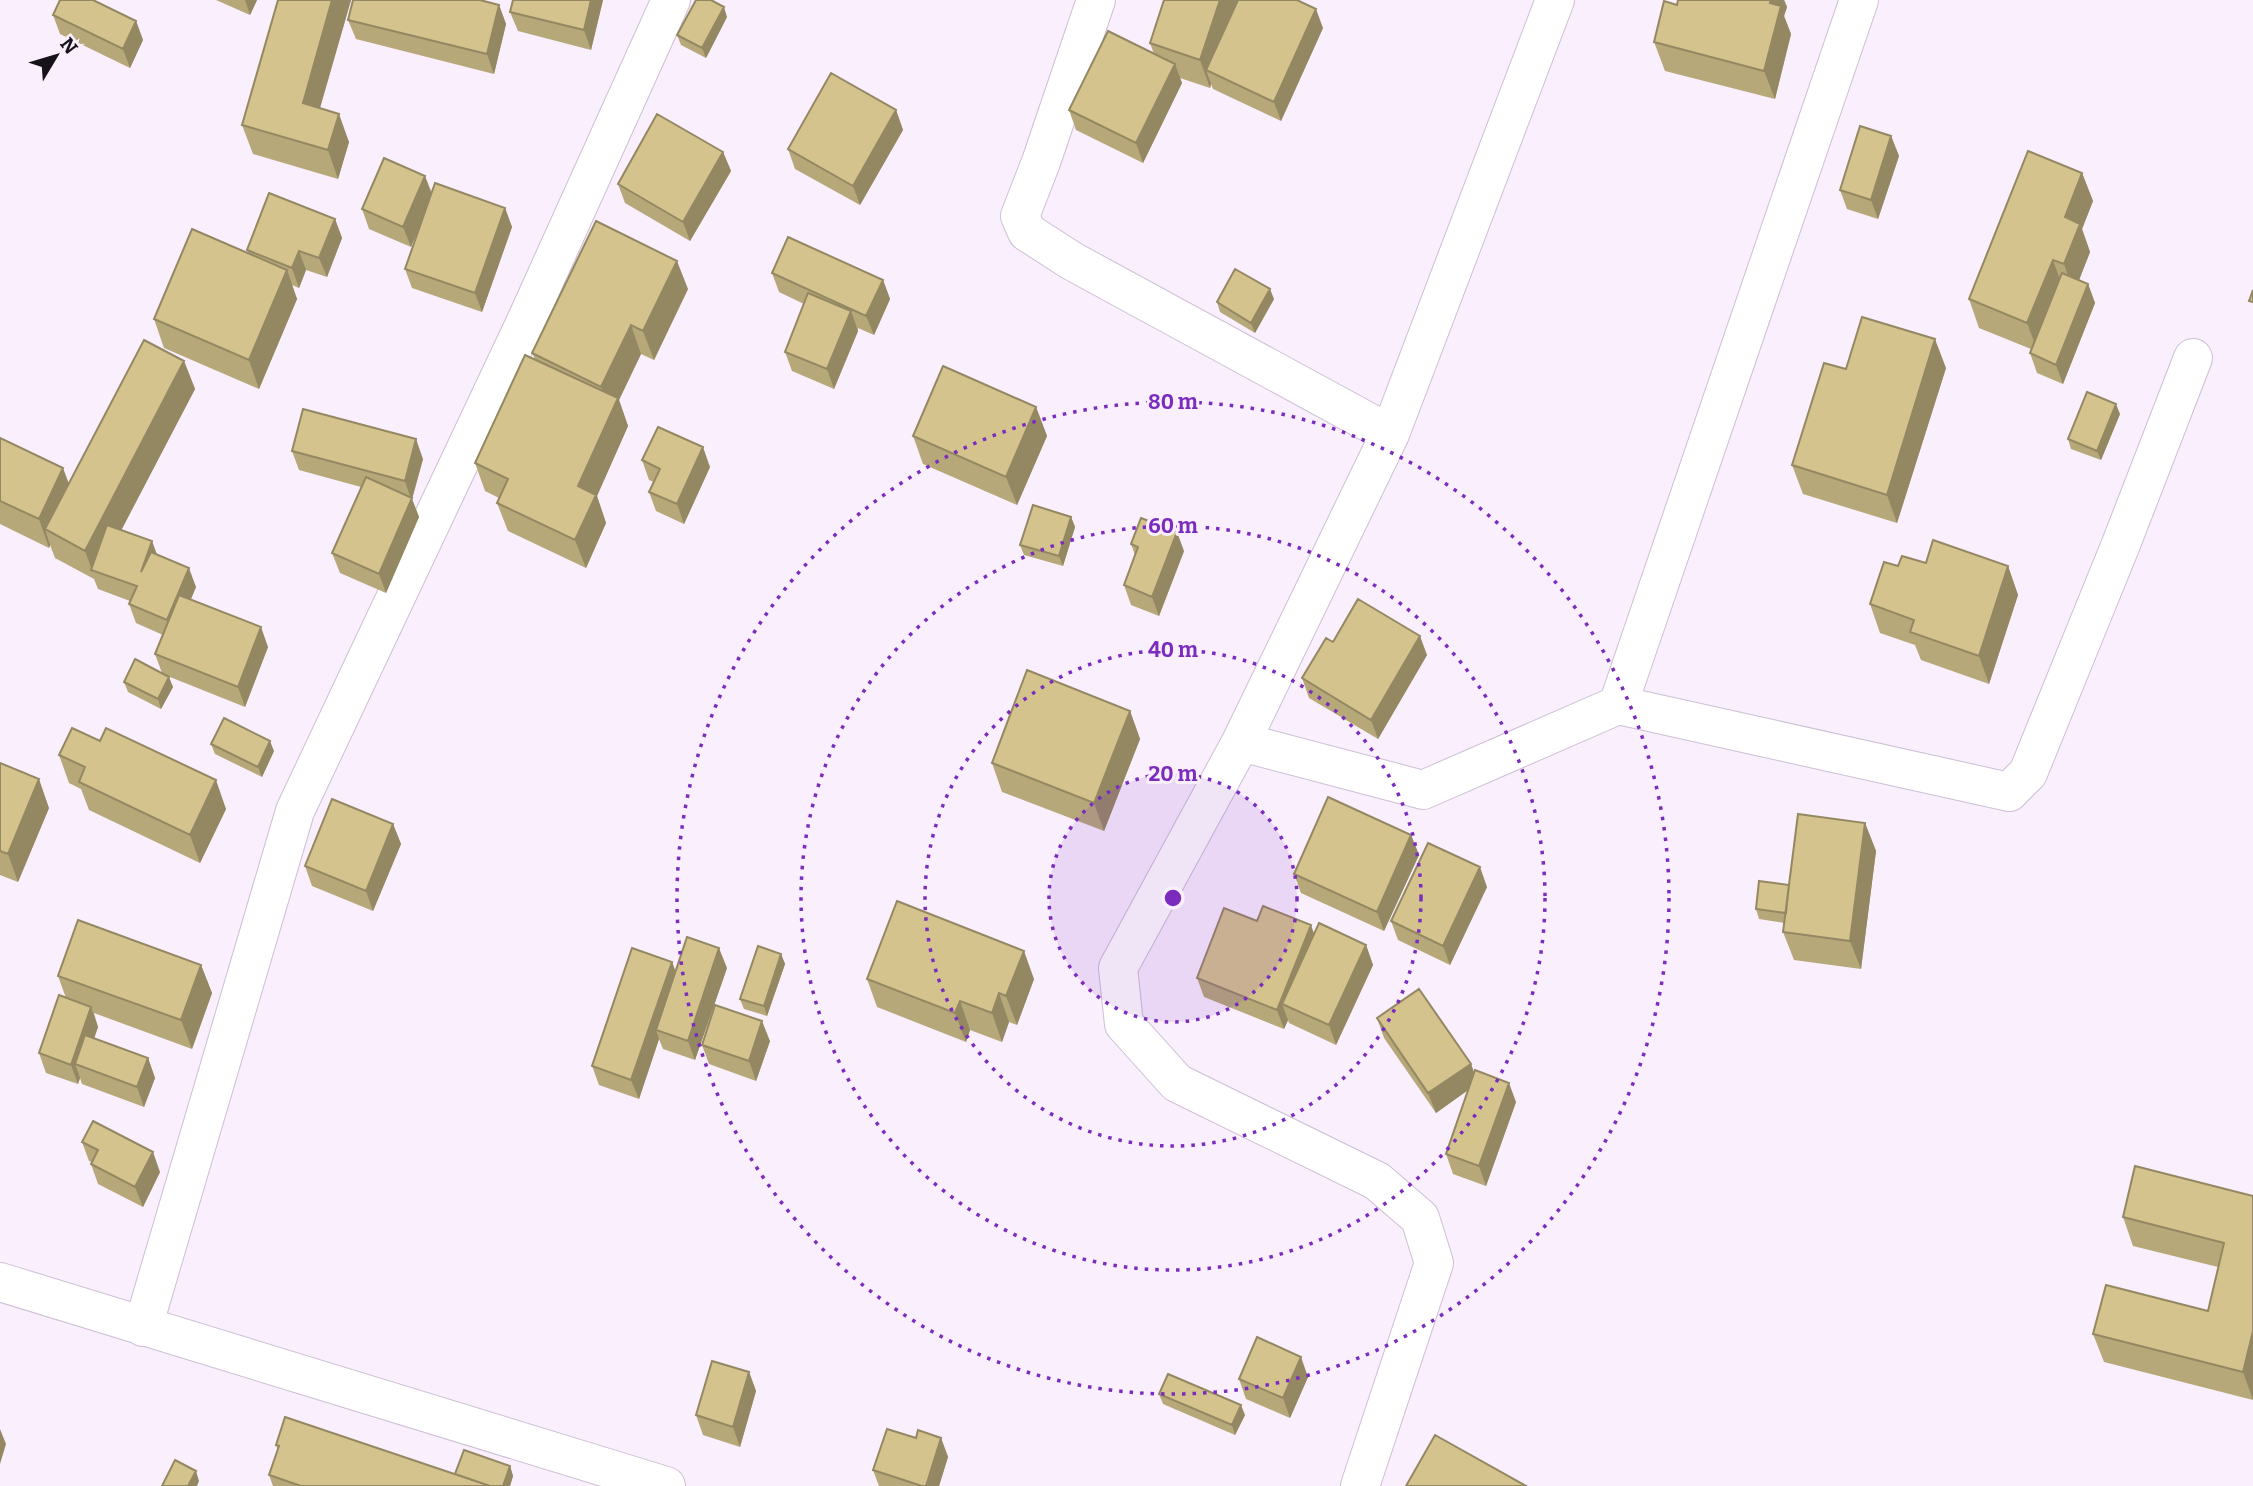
<svg xmlns="http://www.w3.org/2000/svg" width="2253" height="1486" viewBox="0 0 2253 1486" font-family="Bitter,serif">
<style>
.lines{fill:none;stroke-linecap:round;stroke-linejoin:round}
.minor-casing{stroke:#cdbfd4;stroke-width:40}
.tertiary-casing{stroke:#cdbfd4;stroke-width:40}
.minor{stroke:#fff;stroke-width:38}
.tertiary{stroke:#fff;stroke-width:38}
.wall{fill:#b6a879}
.shaded-wall{fill:#948863}
.building{fill:#d4c38d;stroke:#948863;stroke-width:2}
.ring{fill:none;stroke:#7b2cbf;stroke-width:3.5;stroke-dasharray:3.5 7}
.centre{fill:#7b2cbf;stroke:#f9effd;stroke-width:3.5}
.ring-label{font-size:21px;text-anchor:middle;font-weight:bold;fill:#7b2cbf;stroke:#f9effd;stroke-width:6;stroke-linejoin:round;paint-order:stroke}
</style>
<rect width="100%" height="100%" fill="#f9effd"/>
<g class="lines">
<!-- minor casing -->
<g class="minor-casing">
<path id="minor" d="M1096,0L1041,162L1020,216L1027,232L1072,261L1390,434
M1618,705L1859,0
M1241,742L1423,790L1618,705L2009,792L2028,773L2121,544L2193,358
M143,1327L295,811L527,319L671,0
M1360,1486L1434,1263L1420,1218L1377,1181L1177,1083L1124,1024L1118,968L1241,742L1390,434L1555,0"/>
</g>
<!-- tertiary casing -->
<g class="tertiary-casing">
<path id="tertiary" d="M0,1282L666,1486"/>
</g>
<!-- minor -->
<use href="#minor" class="minor"/>
<!-- tertiary -->
<use href="#tertiary" class="tertiary"/>
</g>
<!-- wall -->
<path class="wall" d="M216,0H257L250,15Z
M278,0H351L320,108L349,142L338,179L253,154L242,125Z
M603,0L591,50L518,31L510,12Z
M1678,0H1784L1787,7L1784,16L1791,34L1775,99L1665,71L1654,42L1677,5Z
M499,5L506,24L494,74L356,39L348,20Z
M53,15L136,21L143,40L130,68L60,34Z
M727,17L706,58L681,45L677,35Z
M1323,28L1281,121L1213,89L1211,84L1210,88L1180,78L1182,83L1143,163L1076,130L1069,110L1154,54L1150,43Z
M896,110L903,130L860,205L795,169L788,149Z
M1891,136L1899,156L1878,219L1847,209L1840,190Z
M723,152L731,171L690,241L625,203L618,184Z
M2082,173L2093,201L2082,229L2090,252L2079,280L2088,284L2095,303L2063,384L2037,373L2030,353L2031,349L1979,328L1969,299Z
M425,176L432,193L505,208L512,227L482,312L412,288L405,269L424,216L411,247L369,229L362,209Z
M335,219L342,238L327,277L306,270L299,288L292,285L297,299L259,389L164,348L154,319L248,254L247,250Z
M772,273L883,280L890,299L874,335L858,328V331L834,389L792,371L785,352L804,304L779,292Z
M688,289L654,360L641,354L619,400L628,426L597,496L606,523L586,568L508,531L497,503L499,498L485,491L475,463L535,359L532,353Z
M1274,299L1255,333L1220,312L1217,302Z
M184,361L195,389L121,530L157,554L196,587L191,599L268,647L245,707L165,675L173,687L161,709L128,692L124,682L162,673L155,654L163,635L136,623L129,604L130,601L98,589L94,579L55,558L50,545L49,548L0,524V438L69,483Z
M1946,368L1897,523L1803,494L1792,465L1846,369Z
M1036,407L1047,436L1017,505L923,464L913,436Z
M2120,414L2101,460L2071,449L2068,439Z
M292,451L423,459L412,499L419,517L386,593L340,573L332,553L361,487L299,470Z
M642,460L710,467L684,524L656,511L649,492L654,482L649,480Z
M1071,517L1075,527L1063,566L1024,555L1020,545Z
M1131,544L1184,551L1159,616L1131,605L1124,585L1135,555Z
M1926,563L2008,566L2018,595L1989,684L1921,660L1915,645L1880,633L1870,604L1898,566Z
M1333,642L1427,655L1378,739L1309,698L1302,678Z
M1130,711L1140,739L1104,831L1002,792L992,763Z
M211,744L274,751L262,777L215,754Z
M59,755L226,809L200,863L89,810L81,789L69,783Z
M0,763L49,808L18,882L0,875Z
M1865,823L1876,851L1861,969L1794,960L1783,932L1785,923L1759,919L1756,909L1789,885Z
M393,824L401,844L373,911L312,886L305,866Z
M1411,835L1419,855L1384,931L1301,893L1294,874Z
M1487,887L1450,965L1398,940L1391,921Z
M1257,921L1366,945L1373,965L1336,1045L1289,1023L1288,1020L1284,1029L1204,997L1197,978Z
M781,954L785,964L767,1016L744,1009L740,999Z
M672,962L676,972L727,968L695,1060L663,1049L659,1039L639,1099L599,1085L592,1066Z
M201,965L212,993L192,1049L94,1013L98,1027L94,1038L148,1058L155,1078L144,1107L82,1084L80,1078L78,1084L46,1073L39,1053L66,998L58,976Z
M867,979H1034L1017,1025L1009,1022L1002,1042L970,1030L966,1042L877,1007Z
M1377,1018L1471,1064L1474,1073L1516,1102L1486,1186L1453,1174L1446,1154L1468,1090L1436,1113L1384,1038Z
M770,1041L756,1081L709,1064L702,1045Z
M82,1142L160,1172L143,1207L98,1184L91,1164L92,1162L89,1161Z
M2253,1196V1400L2104,1362L2093,1334L2208,1311L2218,1267L2133,1246L2123,1217Z
M749,1372L756,1391L740,1447L703,1435L696,1415Z
M1308,1377L1290,1418L1246,1399L1239,1379Z
M1159,1394L1245,1415L1235,1435L1163,1404Z
M916,1438H941L948,1457L939,1486H879L873,1470Z
M276,1445L455,1474L510,1466L513,1476L510,1486H273L269,1475L278,1450Z"/>
<!-- shaded-wall -->
<path class="shaded-wall" d="M245,0H257L250,15Z
M332,0H351L313,132L303,103Z
M591,0H603L591,50L584,30Z
M1220,0H1240L1206,70L1211,84L1210,88L1200,60Z
M1771,0H1784L1787,7L1784,16L1791,34L1775,99L1764,71Z
M499,5L506,24L494,74L487,54Z
M724,7L727,17L706,58L702,48Z
M1316,9L1323,28L1281,121L1274,102Z
M136,21L143,40L130,68L123,49Z
M1175,64L1182,83L1143,163L1136,143Z
M896,110L903,130L860,205L853,186Z
M339,114L349,142L338,179L328,150Z
M1891,136L1899,156L1878,219L1871,200Z
M723,152L731,171L690,241L683,222Z
M2082,173L2093,201L2082,229L2090,252L2074,293L2064,264L2065,217Z
M425,176L432,196L411,247L403,227Z
M505,208L512,227L482,312L475,293Z
M335,219L342,238L327,277L319,258Z
M299,251L306,270L299,288L292,268Z
M2053,260L2063,288L2038,352L2027,323Z
M677,261L688,289L654,360L643,331Z
M287,270L297,299L259,389L249,360Z
M883,280L890,299L874,335L866,316Z
M2088,284L2095,303L2063,384L2056,365Z
M1270,289L1274,299L1255,333L1251,323Z
M851,311L858,331L834,389L827,369Z
M631,325L641,354L619,400L628,426L597,496L606,523L586,568L575,540L578,486L611,413L601,387Z
M1935,339L1946,368L1897,523L1887,495Z
M184,361L195,389L99,573L92,570L85,551Z
M2116,404L2120,414L2101,460L2097,451Z
M1036,407L1047,436L1017,505L1006,477Z
M416,439L423,459L412,499L419,517L386,593L379,574L411,499L405,481Z
M703,447L710,467L684,524L677,504Z
M63,468L74,497L45,529L50,545L49,548L39,519Z
M1071,517L1075,527L1063,566L1059,556Z
M1177,532L1184,551L1159,616L1152,597Z
M152,541L159,560L141,572Z
M2008,566L2018,595L1989,684L1979,656Z
M189,568L196,587L174,639L167,620Z
M261,627L268,647L245,707L238,687Z
M1420,636L1427,655L1378,739L1371,720Z
M169,677L173,687L161,709L158,699Z
M1130,711L1140,739L1104,831L1094,803Z
M270,741L274,751L262,777L258,767Z
M39,779L49,808L18,882L8,854Z
M216,780L226,809L200,863L190,835Z
M1865,823L1876,851L1861,969L1850,941Z
M393,824L401,844L373,911L366,891Z
M1411,835L1419,855L1384,931L1377,912Z
M1480,867L1487,887L1450,965L1443,946Z
M1311,925L1318,945L1282,1004L1288,1020L1284,1029L1277,1010Z
M1366,945L1373,965L1336,1045L1329,1025Z
M719,948L727,968L695,1060L688,1041Z
M1024,951L1034,979L1017,1025L1006,996Z
M781,954L785,964L767,1016L764,1006Z
M672,962L679,982L656,1030L659,1039L639,1099L631,1080Z
M201,965L212,993L192,1049L181,1020Z
M999,993L1009,1022L1002,1042L992,1013Z
M960,1001L970,1030L966,1042L955,1013Z
M91,1007L98,1027L84,1068L75,1064L80,1078L78,1084L71,1065Z
M762,1021L770,1041L756,1081L749,1061Z
M148,1058L155,1078L144,1107L137,1087Z
M1471,1064L1478,1083L1436,1113L1428,1093Z
M1509,1083L1516,1102L1486,1186L1479,1166Z
M153,1152L160,1172L143,1207L135,1187Z
M2253,1331V1400L2243,1372Z
M1301,1357L1308,1377L1290,1418L1283,1398Z
M749,1372L756,1391L740,1447L733,1427Z
M1241,1405L1245,1415L1235,1435L1232,1425Z
M0,1429L6,1444L0,1464Z
M941,1438L948,1457L939,1486H926Z
M510,1466L513,1476L510,1486H503Z
M196,1471L199,1481L197,1486H188Z"/>
<!-- building -->
<path class="building" d="M60,0H93L136,21L123,49L53,15Z
M278,0H332L303,103L339,114L328,150L242,125Z
M353,0H480L499,5L487,54L348,20Z
M513,0H591L584,30L510,12Z
M696,0H711L724,7L702,48L677,35Z
M1164,0H1220L1200,60L1150,43Z
M1238,0H1297L1316,9L1274,102L1206,70Z
M1678,0H1771L1770,3L1781,6L1764,71L1654,42L1664,1L1677,5Z
M1108,31L1175,64L1136,143L1069,110Z
M831,73L896,110L853,186L788,149Z
M657,114L723,152L683,222L618,184Z
M1860,126L1891,136L1871,200L1840,190Z
M2028,151L2082,173L2065,217L2080,224L2064,264L2053,260L2027,323L1969,299Z
M384,158L425,176L403,227L362,209Z
M435,183L505,208L475,293L405,269Z
M269,193L335,219L319,258L299,251L292,268L247,250Z
M596,221L677,261L643,331L631,325L601,387L532,353Z
M192,229L287,270L249,360L154,319Z
M788,237L883,280L866,316L772,273Z
M1235,269L1270,289L1251,323L1217,302Z
M2062,273L2088,284L2056,365L2030,353Z
M2253,290V302L2249,301Z
M808,293L851,311L827,369L785,352Z
M1862,317L1935,339L1887,495L1792,465L1824,363L1846,369Z
M144,340L184,361L85,551L45,529Z
M525,355L618,398L578,486L596,495L575,540L497,503L508,479L475,463Z
M943,366L1036,407L1006,477L913,436Z
M2087,392L2116,404L2097,451L2068,439Z
M303,409L416,439L405,481L292,451Z
M658,427L703,447L677,504L649,492L660,469L642,460Z
M0,438L63,468L39,519L0,501Z
M366,477L412,498L379,574L332,553Z
M1033,505L1071,517L1059,556L1020,545Z
M1141,518L1177,532L1152,597L1124,585L1138,547L1131,544Z
M107,525L152,541L141,572L151,552L189,568L167,620L129,604L137,586L91,570Z
M1933,540L2008,566L1979,656L1910,632L1914,620L1870,604L1884,562L1898,566L1902,556L1926,563Z
M179,595L261,627L238,687L155,654Z
M1358,599L1420,636L1371,720L1302,678L1326,638L1333,642Z
M135,659L169,677L158,699L124,682Z
M1027,670L1130,711L1094,803L992,763Z
M224,718L270,741L258,767L211,744Z
M72,728L100,741L106,728L216,780L190,835L79,782L85,767L59,755Z
M0,763L39,779L8,854L0,851Z
M1328,797L1411,835L1377,912L1294,874Z
M332,799L393,824L366,891L305,866Z
M1798,814L1865,823L1850,941L1783,932Z
M1428,843L1480,867L1443,946L1391,921Z
M1759,881L1789,885L1786,913L1756,909Z
M897,901L1024,951L1006,996L999,993L992,1013L960,1001L955,1013L867,979Z
M1263,906L1311,925L1277,1010L1197,978L1224,908L1257,921Z
M78,920L201,965L181,1020L58,976Z
M1319,923L1366,945L1329,1025L1282,1004Z
M687,937L719,948L688,1041L656,1030Z
M758,946L781,954L764,1006L740,999Z
M632,948L672,962L631,1080L592,1066Z
M1419,989L1471,1064L1428,1093L1377,1018Z
M59,995L91,1007L71,1065L39,1053Z
M715,1005L762,1021L749,1061L702,1045Z
M85,1035L148,1058L137,1087L75,1064Z
M1475,1070L1509,1083L1479,1166L1446,1154Z
M93,1121L153,1152L135,1187L91,1164L98,1150L82,1142Z
M2135,1166L2253,1196V1331L2243,1372L2093,1334L2106,1285L2208,1311L2224,1243L2123,1217Z
M1257,1337L1301,1357L1283,1398L1239,1379Z
M712,1361L749,1372L733,1427L696,1415Z
M1168,1374L1241,1405L1232,1425L1159,1394Z
M285,1417L490,1486H301L269,1475L279,1446L276,1445Z
M887,1429L916,1438L918,1430L941,1438L926,1486H922L873,1470Z
M1435,1435L1526,1486H1406Z
M464,1450L510,1466L503,1486H490L455,1474Z
M175,1460L196,1471L188,1486H162Z"/>
<!-- distance rings -->
<circle cx="1173" cy="898" r="124" fill="#7b2cbf" fill-opacity=".12"/>
<g class="ring">
<circle cx="1173" cy="898" r="124"/>
<circle cx="1173" cy="898" r="248"/>
<circle cx="1173" cy="898" r="372"/>
<circle cx="1173" cy="898" r="496"/>
</g>
<circle cx="1173" cy="898" r="10" class="centre"/>
<g class="ring-label">
<text x="1173" y="409">80 m</text>
<text x="1173" y="533">60 m</text>
<text x="1173" y="657">40 m</text>
<text x="1173" y="781">20 m</text>
</g>
<!-- north arrow -->
<g transform="translate(56 56) rotate(52)" stroke="#f9effd" stroke-width="5" paint-order="stroke">
<path d="M0-5L12 26L0 18L-12 26Z" fill="#171119"/>
<text y="-10" font-size="19" font-weight="bold" text-anchor="middle" fill="#171119">N</text>
</g>
</svg>
